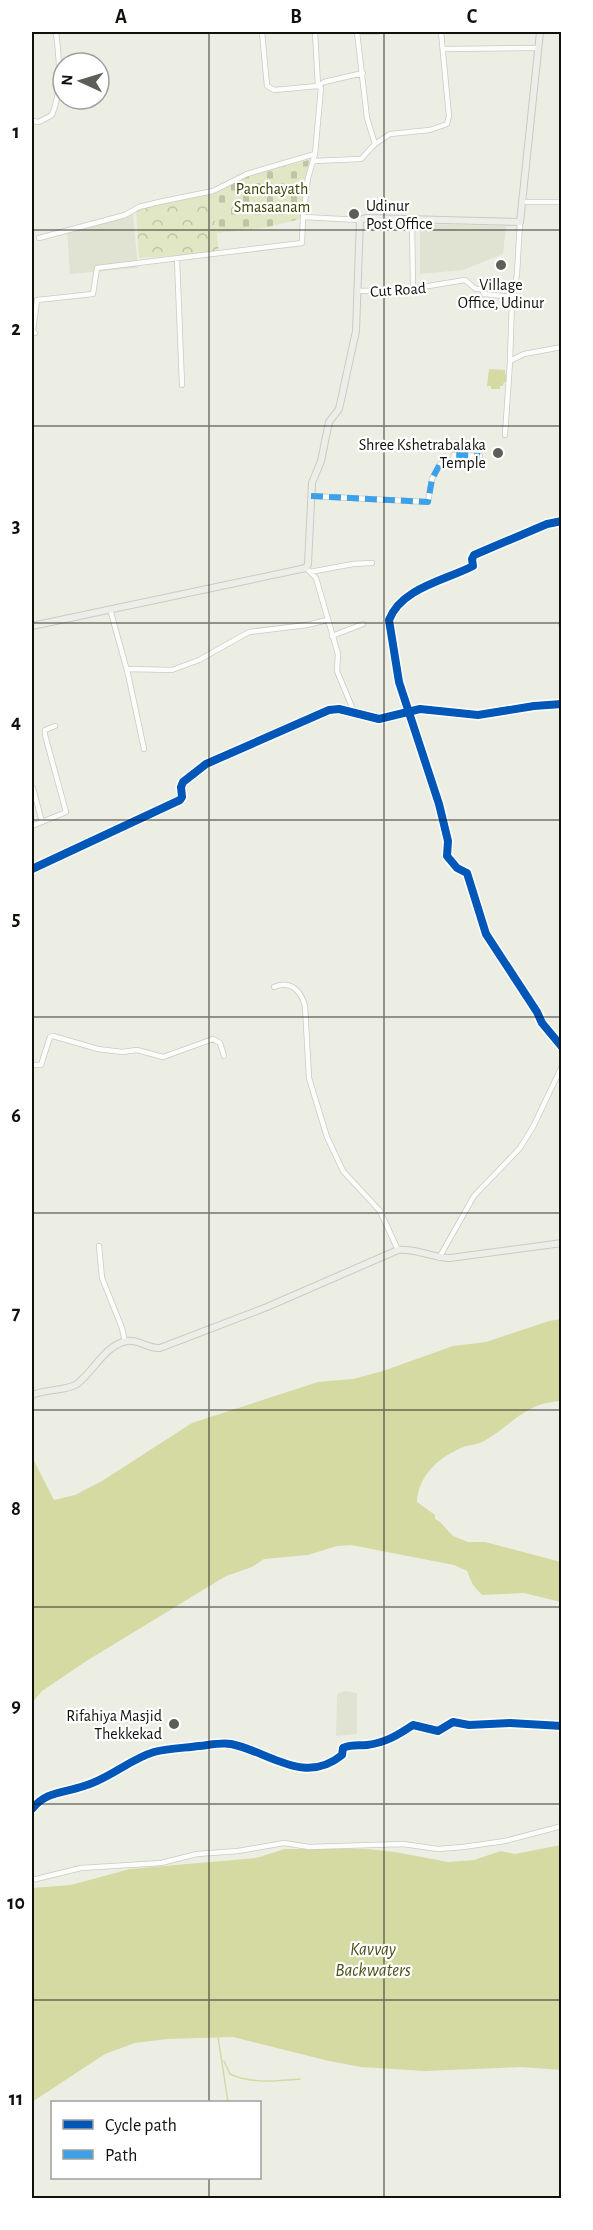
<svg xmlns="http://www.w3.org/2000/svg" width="593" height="2230" viewBox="0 0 593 2230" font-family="'Alegreya Sans',sans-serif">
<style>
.built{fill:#e0e3d2}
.cemetery{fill:url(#cemetery-stones)}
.park{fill:url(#park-crowns)}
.water{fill:#d4daa2}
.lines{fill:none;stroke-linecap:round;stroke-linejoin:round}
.stream{stroke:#d4daa2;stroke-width:1.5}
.street-casing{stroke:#cacbc4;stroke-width:6}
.secondary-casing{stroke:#cacbc4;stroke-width:8}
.street{stroke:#fcfcfb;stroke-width:4.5}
.secondary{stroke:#eeeee9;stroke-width:6}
.quiet{stroke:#3da1e9;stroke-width:6;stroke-dasharray:12 6;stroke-linecap:butt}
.cycleway-casing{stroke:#fff;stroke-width:11}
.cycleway{stroke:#0057b8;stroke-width:8}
.grid{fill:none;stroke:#10110b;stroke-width:1.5;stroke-opacity:0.55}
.poi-dot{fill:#5d5e57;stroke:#fff;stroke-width:2}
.labels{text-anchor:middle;stroke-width:4.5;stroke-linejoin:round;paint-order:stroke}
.park-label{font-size:16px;fill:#3b3f01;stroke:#fff}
.poi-label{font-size:16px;fill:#10110b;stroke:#fff;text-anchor:end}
.street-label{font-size:16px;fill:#10110b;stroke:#fff}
.water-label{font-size:18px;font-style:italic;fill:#4c5118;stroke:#fff}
.neatline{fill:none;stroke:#10110b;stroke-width:2}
.grid-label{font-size:20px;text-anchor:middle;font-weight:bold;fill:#10110b}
</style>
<defs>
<pattern id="cemetery-stones" width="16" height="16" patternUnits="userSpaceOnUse" patternTransform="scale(1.5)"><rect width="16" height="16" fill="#e1e6c4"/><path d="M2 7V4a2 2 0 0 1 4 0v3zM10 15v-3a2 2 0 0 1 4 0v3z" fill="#c0c4a7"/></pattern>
<pattern id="park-crowns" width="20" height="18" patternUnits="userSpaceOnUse" patternTransform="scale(1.5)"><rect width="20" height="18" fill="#e1e6c4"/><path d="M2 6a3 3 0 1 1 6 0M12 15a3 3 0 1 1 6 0" fill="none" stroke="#c0c4a7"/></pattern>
</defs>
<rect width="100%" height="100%" fill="#eceee4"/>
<!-- built -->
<path class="built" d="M133,214L138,268L70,274L67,230Z
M420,224L506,226L503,254L463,270L420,274Z
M344,1691L357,1693V1734L336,1736L337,1694Z"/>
<!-- cemetery -->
<path class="cemetery" d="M309,160L300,219L268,227L217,233L212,193L246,175Z"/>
<!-- park -->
<path class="park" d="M212,193L219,253L139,258L136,209Z"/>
<!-- water -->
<path class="water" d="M489,369L505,370V374L507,375V382H504L503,386H500V389H491V386H487Z
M561,1319V1401C525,1403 513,1424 484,1441C479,1444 472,1445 466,1446C441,1455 418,1475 417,1502L435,1515V1519L440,1522L453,1536L468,1542H485L561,1562V1602L524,1593L482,1595L473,1585L467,1571L454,1565L351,1545L337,1546L308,1555L264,1559L252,1567L226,1576L88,1660L42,1691L32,1703V1457L54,1500L75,1495L102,1481L192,1423L318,1382L353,1379L383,1371L453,1346L486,1342L549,1321Z
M561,1845V2070L522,2067L425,2071L361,2067L329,2061L233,2037L167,2039L135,2043L105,2054L32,2102V1888L71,1885L130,1869L256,1858L285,1849H367L395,1852L448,1862L474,1860L501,1851L515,1854Z"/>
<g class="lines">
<!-- stream -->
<path class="stream" d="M218,2037L228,2102
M224,2061L230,2074C251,2084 278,2081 300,2079"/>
<!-- street casing -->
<g class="street-casing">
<path id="street" d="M262,32L267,86L274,90L318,86L321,88L315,154L308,178L303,217L360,220
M315,32L318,86
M357,32L367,118L375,144
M357,32H377
M443,49L539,48
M318,86L324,82L363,73
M32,121L39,122L52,115C63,88 59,59 56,32
M313,161L361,159L375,144L390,134L430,130L447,124L449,116L441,32
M522,202H562
M412,219L413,289
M520,222L517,274L512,301L510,361L524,354L562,347
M39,238L125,215L139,207L159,202L213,191L247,174L315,154
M177,259L182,385
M357,291L404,290L465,280L476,289H482L484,294L512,297
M35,333L33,331L37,300L93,294L97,268L302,243L303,217
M505,435L510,361
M311,496L428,502L432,479L440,464L452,463L454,455L480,456
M562,521L547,524L474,555L472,559L473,566C446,580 401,588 389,620L399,682L439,804L448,841L447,856L457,868L467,873L486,934L537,1012L542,1023L562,1047
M306,568L316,578L338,654L337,671L354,712
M310,572L353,564L372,563
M110,609L128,674L144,749
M561,624L562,625
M332,636L363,624
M127,669L172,670L199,660L249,632L307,625L327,620
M33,788L42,822
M32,826L66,812L45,735V730L55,726
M32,869L180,800L182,797L181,787L183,782L206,764L329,710L339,709L379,719L420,709L478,715L534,706L562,704
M274,987C291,980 301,991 305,1006L309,1078L327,1137L343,1171L380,1211L398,1250
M32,1065H41L50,1037L53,1036L98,1049L122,1052L137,1050L163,1057L213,1039L220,1043L224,1056
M99,1246L102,1278L122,1328L125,1342
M439,1258L474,1196L520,1148L533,1127L562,1066
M32,1809C46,1791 64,1793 84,1786C109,1779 130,1759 154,1752C169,1748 185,1748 199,1746C209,1745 222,1742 231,1744C270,1752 304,1786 342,1755L343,1748C352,1744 358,1746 367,1745C385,1743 398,1735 413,1725L438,1731L453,1722L469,1725L510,1723L562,1726
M32,1880L81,1868L161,1863L197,1854L238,1851L284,1843L309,1847L403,1844L438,1849L463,1847L505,1841L562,1826"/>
</g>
<!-- secondary casing -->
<g class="secondary-casing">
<path id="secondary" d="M32,626L306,568L308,564L312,483L321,461L329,422L339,409L356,331L360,220L366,218L520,222L540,32
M32,1395C45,1389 67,1391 77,1384C94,1371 105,1345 127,1341C138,1339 148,1349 160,1348L267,1307L398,1250C415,1248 433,1258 450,1258L562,1243"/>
</g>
<!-- street -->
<use href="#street" class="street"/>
<!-- secondary -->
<use href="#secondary" class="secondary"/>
<!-- quiet -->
<path class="quiet" d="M311,496L428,502L432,479L440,464L452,463L454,455L480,456"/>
<!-- cycleway casing -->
<g class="cycleway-casing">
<path id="cycleway" d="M562,521L547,524L474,555L472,559L473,566C446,580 401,588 389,620L399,682L439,804L448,841L447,856L457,868L467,873L486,934L537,1012L542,1023L562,1047
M32,869L180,800L182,797L181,787L183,782L206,764L329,710L339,709L379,719L420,709L478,715L534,706L562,704
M32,1809C46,1791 64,1793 84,1786C109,1779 130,1759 154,1752C169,1748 185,1748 199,1746C209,1745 222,1742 231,1744C270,1752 304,1786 342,1755L343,1748C352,1744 358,1746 367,1745C385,1743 398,1735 413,1725L438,1731L453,1722L469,1725L510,1723L562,1726"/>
</g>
<!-- cycleway -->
<use href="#cycleway" class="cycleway"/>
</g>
<!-- grid -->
<path class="grid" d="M209,32V2102M384,32V2198M32,230H562M32,426H562M32,623H562M32,820H562M32,1017H562M32,1213H562M32,1410H562M32,1607H562M32,1804H562M32,2000H562M209,2178V2198"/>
<!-- markers -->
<g class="poi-dot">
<circle cx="354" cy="214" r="6"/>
<circle cx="501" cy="265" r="6"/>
<circle cx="498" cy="453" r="6"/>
<circle cx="174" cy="1724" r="6"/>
</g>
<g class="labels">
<!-- park labels -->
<g class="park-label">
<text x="272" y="194">Panchayath<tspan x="272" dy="18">Smasaanam</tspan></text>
</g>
<!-- poi labels -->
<g class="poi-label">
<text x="366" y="211" text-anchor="start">Udinur<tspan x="366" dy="18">Post Office</tspan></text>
<text x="501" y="290" text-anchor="middle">Village<tspan x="501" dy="18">Office, Udinur</tspan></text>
<text x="486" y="450">Shree Kshetrabalaka<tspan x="486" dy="18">Temple</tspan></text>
<text x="162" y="1721">Rifahiya Masjid<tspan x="162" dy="18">Thekkekad</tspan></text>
</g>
<!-- street labels -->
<g class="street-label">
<text transform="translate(398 289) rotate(-4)" y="6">Cut Road</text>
</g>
<!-- water labels -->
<g class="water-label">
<text x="373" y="1955">Kavvay<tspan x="373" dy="21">Backwaters</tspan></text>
</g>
</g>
<!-- border -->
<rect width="593" height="2230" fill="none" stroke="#ffffff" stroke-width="66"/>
<!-- legend -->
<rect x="51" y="2101" width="210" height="78" fill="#ffffff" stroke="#9fa09d" stroke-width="1.5"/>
<rect x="63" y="2120" width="30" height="9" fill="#0057b8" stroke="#9fa09d" stroke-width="1.5"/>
<text x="105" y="2131" font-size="18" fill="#10110b">Cycle path</text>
<rect x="63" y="2150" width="30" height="9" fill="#3da1e9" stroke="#9fa09d" stroke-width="1.5"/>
<text x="105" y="2161" font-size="18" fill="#10110b">Path</text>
<!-- north arrow -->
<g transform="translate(81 81) rotate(274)"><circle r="28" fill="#ffffff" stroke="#9fa09d" stroke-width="1.5"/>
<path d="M0-4.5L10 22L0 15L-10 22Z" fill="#5d5e57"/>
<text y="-9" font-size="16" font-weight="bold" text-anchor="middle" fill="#10110b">N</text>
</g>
<rect x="33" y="33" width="527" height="2164" class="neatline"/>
<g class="grid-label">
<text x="121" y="23">A</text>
<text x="296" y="23">B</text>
<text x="472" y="23">C</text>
<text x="16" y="138">1</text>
<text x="16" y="335">2</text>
<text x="16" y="532">3</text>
<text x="16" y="728">4</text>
<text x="16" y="925">5</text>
<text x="16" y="1122">6</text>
<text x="16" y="1319">7</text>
<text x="16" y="1515">8</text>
<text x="16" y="1712">9</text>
<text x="16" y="1909">10</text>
<text x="16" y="2105">11</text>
</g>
</svg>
